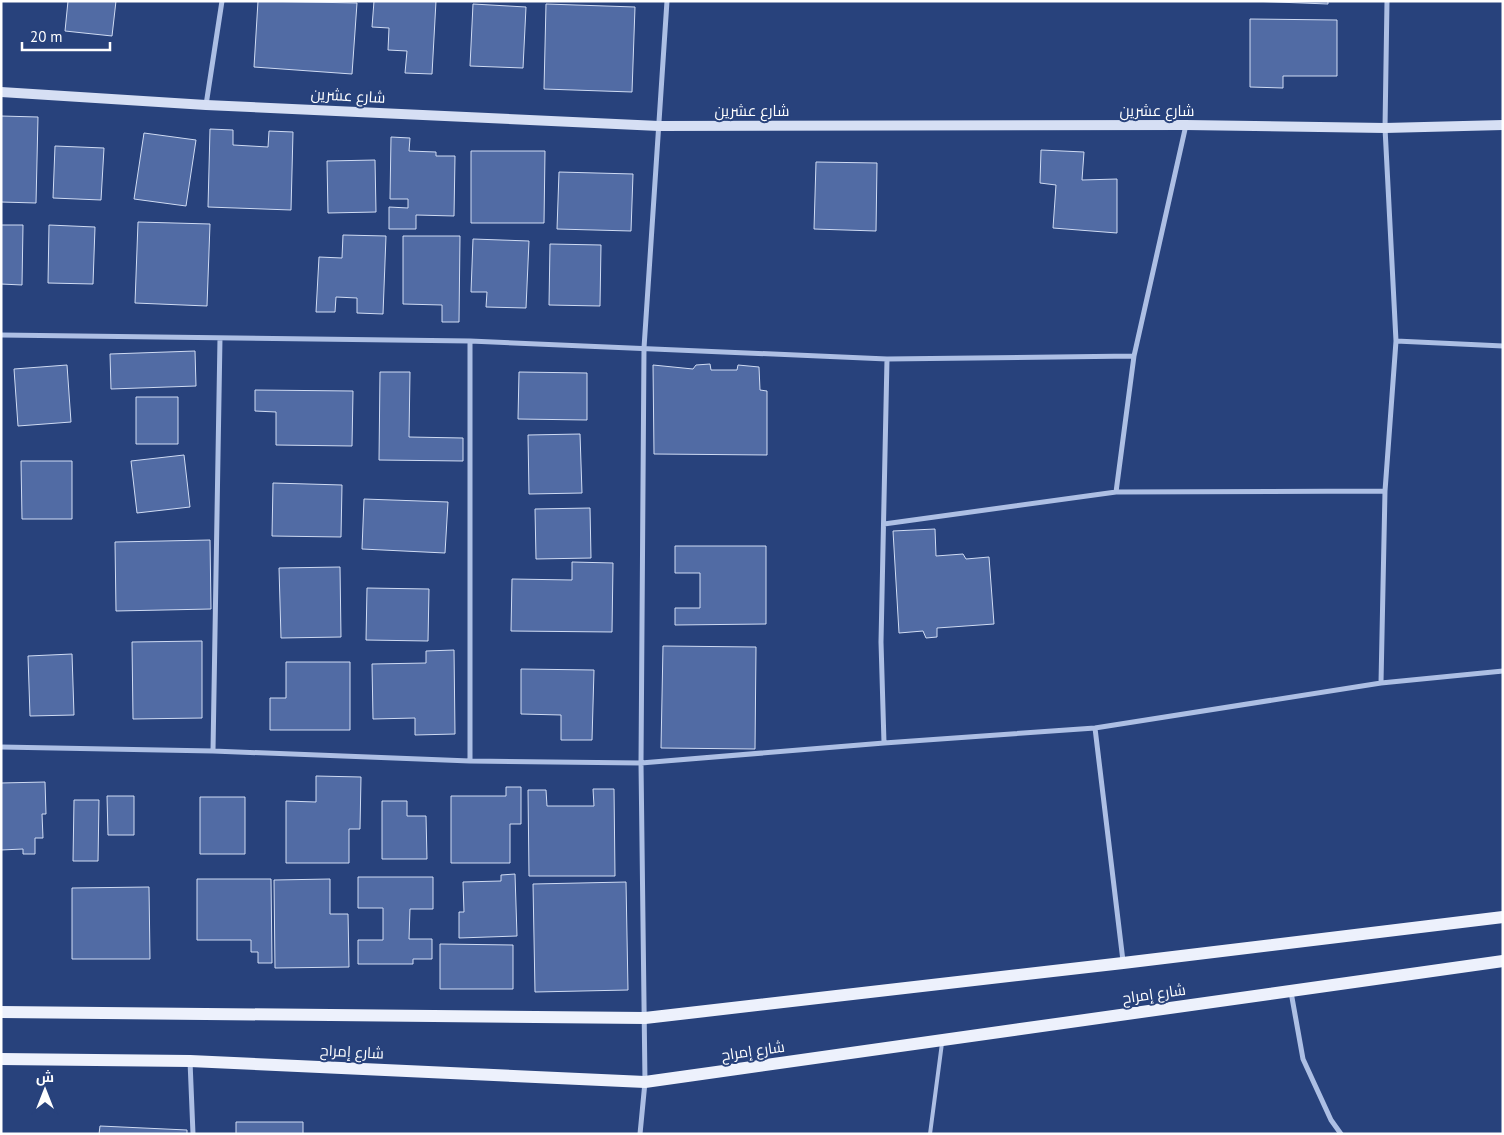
<svg xmlns="http://www.w3.org/2000/svg" width="1504" height="1135" viewBox="0 0 1504 1135" font-family="'PT Sans',Cairo,sans-serif">
<style>
.building{fill:#516ba4;stroke:#cfdbf3}
.lines{fill:none;stroke-linecap:round;stroke-linejoin:round}
.lane{stroke:#adbfe4;stroke-width:4}
.street{stroke:#adbfe4;stroke-width:5}
.secondary{stroke:#d6dff4;stroke-width:10}
.primary{stroke:#edf1fc;stroke-width:12}
.labels{text-anchor:middle;stroke-width:4;stroke-linejoin:round;paint-order:stroke}
.street-label{font-size:15px;fill:#fff;stroke:#28427c}
</style>
<rect width="100%" height="100%" fill="#28427c"/>
<!-- building -->
<path class="building" d="M68,1H116L112,36L65,31Z
M258,1L357,3L352,74L254,67Z
M374,1H436L432,74L405,73L407,51L388,50L389,28L372,27Z
M1250,1H1328V4Z
M473,4L526,7L523,68L470,66Z
M546,4L635,7L632,92L544,89Z
M1250,19L1337,20V76H1283V88L1250,87Z
M1,116L38,117L36,203L1,202Z
M210,129L233,130V145L268,147L269,131L293,132L291,210L208,207Z
M144,133L196,140L186,206L134,199Z
M391,137L410,138L409,151L436,152V156H455L454,216L416,215V229H389V207L408,208V199H390Z
M55,146L104,148L101,200L53,198Z
M1041,150L1084,152L1082,180L1117,179V233L1053,228L1056,185L1040,183Z
M471,151H545L544,223H471Z
M375,160L376,212L328,213L327,161Z
M816,162L877,163L876,231L814,229Z
M559,172L633,174L631,231L557,229Z
M138,222L210,224L207,306L135,303Z
M1,225H23L22,285L1,284Z
M49,225L95,227L93,284L48,283Z
M343,235L386,236L383,314L357,313V298L336,297L335,312H316L319,257L342,258Z
M403,236H460L459,322H442V305L403,304Z
M473,239L529,241L526,308L486,307L487,292H471Z
M550,244L601,245L600,306L549,305Z
M195,351L196,386L111,389L110,354Z
M710,364L711,370H737L738,365L759,367L760,390L767,391V455L654,454L653,365L693,369L696,365Z
M67,365L71,422L18,426L14,369Z
M380,372H410L409,437L463,438V461L379,460Z
M519,372L587,373V420L518,419Z
M255,390L353,391L352,446L276,445V412L255,411Z
M136,397H178V444H136Z
M580,434L582,493L529,494L528,435Z
M184,455L190,507L137,513L131,461Z
M21,461H72V519H22Z
M273,483L342,485L341,537L272,536Z
M364,499L448,502L445,553L362,549Z
M590,508L591,558L536,559L535,509Z
M935,529L936,556L963,554L966,559L989,557L994,624L937,628V637L926,638L923,631L899,633L893,531Z
M210,540L211,609L116,611L115,542Z
M675,546H766V624L675,625V608H700V573H675Z
M572,562L613,563L612,632L511,631L512,579L572,580Z
M340,567L341,637L281,638L279,568Z
M367,588L429,589L428,641L366,640Z
M202,641V718L133,719L132,642Z
M663,646L756,647L755,749L661,748Z
M454,650L455,734L415,735V718L373,719L372,664L426,663V651Z
M72,654L74,715L30,716L28,656Z
M286,662H350V730H270V698H286Z
M521,669L594,670L592,740H561V715L521,714Z
M316,776L361,777L360,829H349V863H286V801L316,802Z
M45,782L46,814H42L43,838H35V854H23V849L1,850V783Z
M506,787H521V824H510V863H451V796H506Z
M593,789H614L615,876H529L528,790H546L547,806H594Z
M107,796H134V835H108Z
M200,797H245V854H200Z
M74,800H99L98,861H73Z
M382,801H407V816H426L427,859H382Z
M515,874L517,936L459,938V912H464L463,882L501,881V875Z
M358,877H433V909H410L409,939H432V959H413V964H358V940H383V908H358Z
M197,879H271L272,963H258V952H251V940H197Z
M330,879V914H348L349,967L275,968L274,880Z
M626,882L628,990L535,992L533,884Z
M149,887L150,959H72V888Z
M440,944L513,945V989H440Z
M236,1122H303V1134H236Z
M100,1126L187,1130V1134H99Z"/>
<g class="lines">
<!-- lane -->
<path class="lane" d="M930,1134L942,1043"/>
<!-- street -->
<path class="street" d="M206,105L222,1
M1,335L470,341L887,359L1134,356
M470,341V761
M1396,341L1503,346
M1116,492L1134,356L1186,125
M884,524L1116,492L1385,491
M1381,683L1385,491L1396,341L1385,128L1387,1
M1095,728L1123,961
M884,743L881,642L887,359
M1,747L213,751L470,761L641,763L884,743L1095,728L1381,683L1503,671
M213,751L220,338
M1291,992L1303,1059L1331,1120L1341,1134
M190,1061L193,1134
M640,1134L645,1082L641,763L644,348L667,1"/>
<!-- secondary -->
<path class="secondary" d="M1,92L206,105L659,126L1186,125L1385,128L1503,125"/>
<!-- primary -->
<path class="primary" d="M1,1012L645,1018L1123,963L1503,917
M1,1059L190,1061L645,1082L1503,961"/>
</g>
<g class="labels">
<!-- street labels -->
<g class="street-label">
<text transform="translate(348 96) rotate(3)" y="5">شارع عشرين</text>
<text x="752" y="116">شارع عشرين</text>
<text x="1157" y="116">شارع عشرين</text>
<text transform="translate(1154 994) rotate(-8)" y="5">شارع إمراح</text>
<text transform="translate(753 1051) rotate(-8)" y="5">شارع إمراح</text>
<text transform="translate(352 1052) rotate(3)" y="5">شارع إمراح</text>
</g>
</g>
<!-- border -->
<rect width="1504" height="1135" fill="none" stroke="#ffffff" stroke-width="5"/>
<!-- north arrow -->
<g transform="translate(45 1090)" stroke="#28427c" stroke-width="4" paint-order="stroke">
<path d="M0-4L9 19L0 12L-9 19Z" fill="#ffffff"/>
<text y="-8" font-size="14" font-weight="bold" text-anchor="middle" fill="#ffffff">ش</text>
</g>
<!-- scale -->
<path d="M22 42v8h88v-8" fill="none" stroke="#ffffff" stroke-width="2.5"/>
<text x="30" y="42" font-size="15" fill="#ffffff" stroke="#28427c" stroke-width="4" paint-order="stroke">20 m</text>
</svg>
